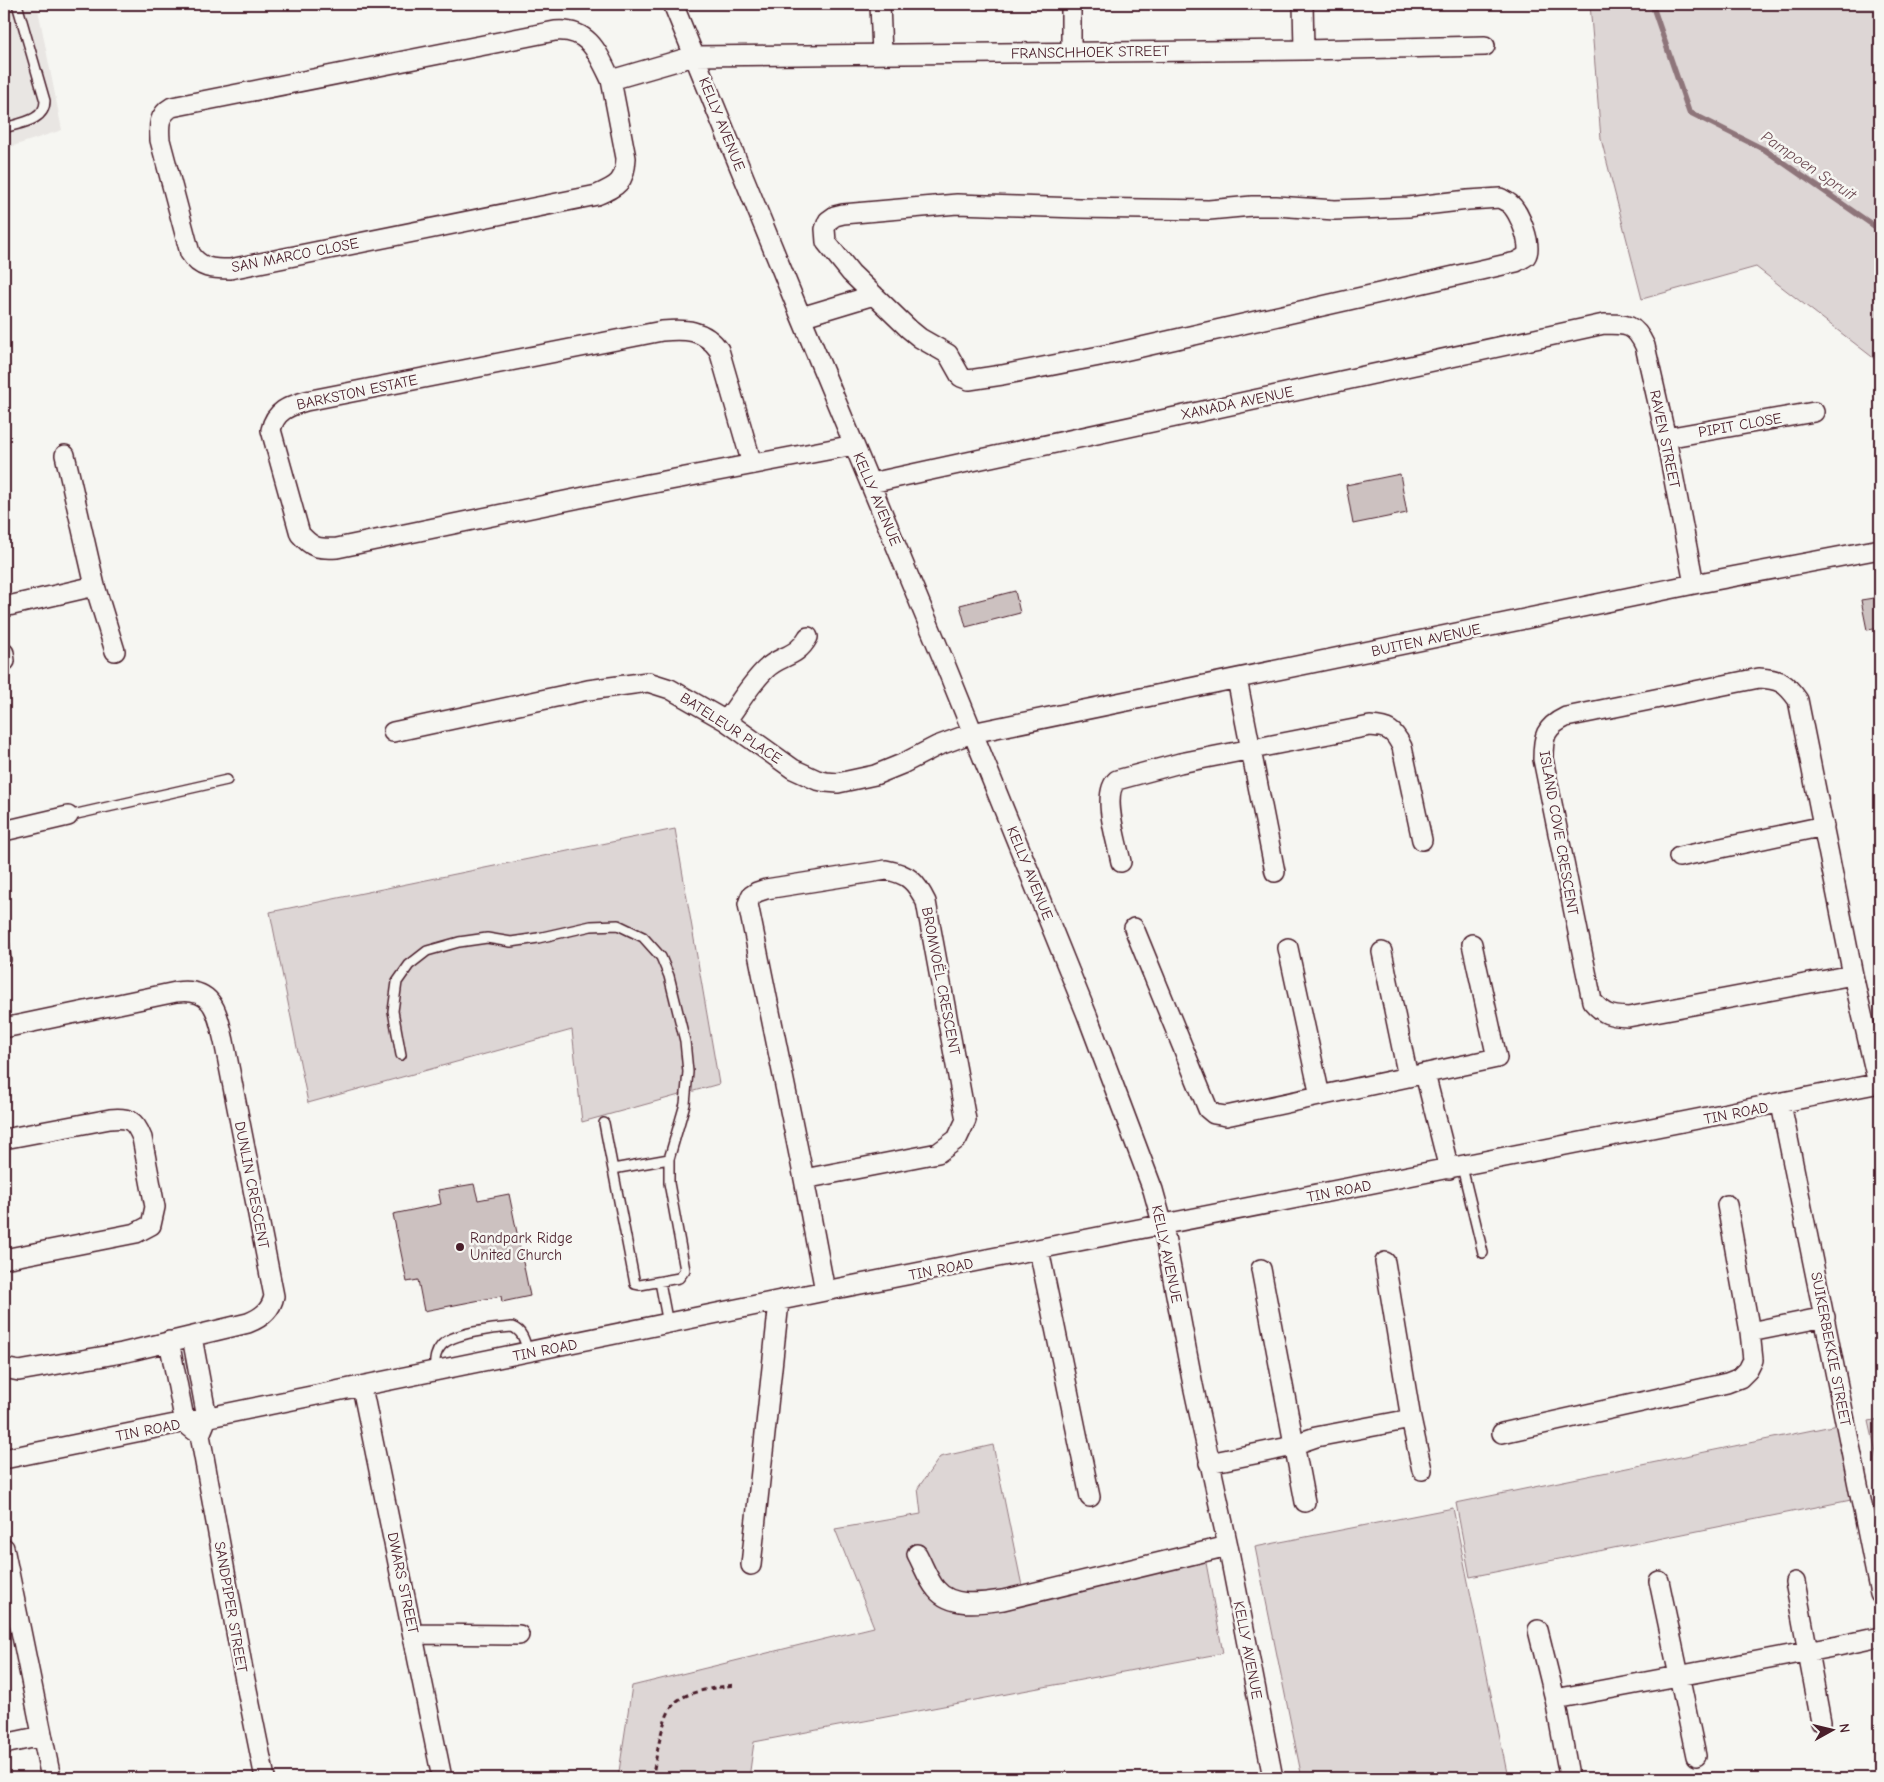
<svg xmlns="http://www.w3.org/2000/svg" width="1884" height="1782" viewBox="0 0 1884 1782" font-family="'Comic Neue',sans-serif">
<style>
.built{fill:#e9e6e3}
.green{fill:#ddd6d5;stroke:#947a80}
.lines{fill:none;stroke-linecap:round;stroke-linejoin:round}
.stream{stroke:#8e747a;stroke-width:5.5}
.building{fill:#ccc1c0;stroke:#4a1f2b}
.service-casing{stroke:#4a1f2b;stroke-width:12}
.minor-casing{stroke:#4a1f2b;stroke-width:22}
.path{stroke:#4a1f2b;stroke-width:3;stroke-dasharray:5 4;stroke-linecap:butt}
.service{stroke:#f6f6f2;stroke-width:9}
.minor{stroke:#f6f6f2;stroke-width:19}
.poi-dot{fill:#4a1f2b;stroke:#f6f6f2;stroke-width:2}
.labels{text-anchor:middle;stroke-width:5;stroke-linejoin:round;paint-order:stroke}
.street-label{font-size:15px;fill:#4a1f2b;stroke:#f6f6f2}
.poi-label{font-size:15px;fill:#4a1f2b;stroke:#f6f6f2;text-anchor:start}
.water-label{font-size:16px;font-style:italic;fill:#6c4a52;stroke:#f6f6f2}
</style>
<rect width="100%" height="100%" fill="#f6f6f2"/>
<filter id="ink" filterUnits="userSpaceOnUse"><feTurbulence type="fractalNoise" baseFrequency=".02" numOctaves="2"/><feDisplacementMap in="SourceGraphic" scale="10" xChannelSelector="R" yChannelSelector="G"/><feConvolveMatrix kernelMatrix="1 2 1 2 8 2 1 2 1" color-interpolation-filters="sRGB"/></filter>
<g filter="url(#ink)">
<!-- built -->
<path class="built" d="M4,4H37L62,130L4,149Z"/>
<!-- green -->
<path class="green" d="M1590,4H1880V363L1756,267L1642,299L1601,139Z
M675,829L719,1084L582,1122L572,1030L308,1103L270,912Z
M1880,1419V1470L1869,1421Z
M1837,1425L1851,1500L1470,1577L1456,1503Z
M993,1445L1023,1591L1203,1547L1223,1653L754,1742L749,1778H618L632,1686L874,1627L835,1529L921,1514L918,1488L940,1457Z
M1453,1508L1508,1778H1302L1255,1547Z"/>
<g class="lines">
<!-- stream -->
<path class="stream" d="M1652,4L1689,112L1765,150L1880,230"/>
</g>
<!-- building -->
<path class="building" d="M1400,474L1407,513L1353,524L1346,485Z
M1015,591L1020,613L966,627L960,605Z
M1880,597V628L1867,630L1861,600Z
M474,1184L478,1200L509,1194L530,1296L502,1302L501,1296L424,1311L418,1280L407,1282L393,1214L441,1204L438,1190Z"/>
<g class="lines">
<!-- service casing -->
<g class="service-casing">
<path id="service" d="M4,128C20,123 45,121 45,101L17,4
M68,816L227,780
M4,942L6,960
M401,1055L393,1011L397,982L409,965L427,951L459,942L487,938L511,942L538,938L591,926L618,925L643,937L661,957L669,976L685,1041L688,1072L685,1104L669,1159V1183L685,1270L679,1278L640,1285L635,1284L604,1123
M1462,1167L1483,1253
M613,1169L669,1159
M660,1282L668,1324
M434,1372C435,1362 434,1354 441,1346C451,1333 496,1328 512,1327C523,1331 525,1342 528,1352"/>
</g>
<!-- minor casing -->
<g class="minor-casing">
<path id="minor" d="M673,4L801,317L943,659L1087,1015L1153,1190L1163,1226L1193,1385L1228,1546L1273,1778
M880,4L882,54
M1303,4L1304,50
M1071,52V4
M611,80C598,53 589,28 555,31L172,107C158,115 159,126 160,140L190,253C200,269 213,269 230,269L597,195C618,186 625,182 626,158L611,80L694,56L1304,50L1485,46
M1500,198C1503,200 1508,202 1510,204C1519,211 1533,246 1526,256C1524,258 1519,260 1516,262L1115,353L1002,375L969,380L961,377L948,354L920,338L909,329L851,273L826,242L825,229L828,221L835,216L843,214L957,204L1079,208L1209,210L1252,206H1276L1335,210L1408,207L1468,200Z
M801,317L874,295
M1666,438L1814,412
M752,464L719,350C704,329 685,329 662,331L306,401C289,406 275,411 271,430L300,534C312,548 318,549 337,548L633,487L854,445
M871,483L1604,324C1627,324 1635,324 1645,346L1666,438L1694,584
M95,586L115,651
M4,607L95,586L65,455
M4,653L5,661
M1759,678C1780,679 1786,683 1798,700L1853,975L1628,1017C1610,1016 1604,1015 1592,1001L1543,759C1543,736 1545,727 1566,717Z
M1237,679L1275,872
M726,721C739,704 750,684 766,669C780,655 797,658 808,637
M393,732L588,690L648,682L670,689L726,721L793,769L817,780L826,782L838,783L875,775L902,764L937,746L972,733L1694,584L1880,549
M4,831L68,816
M1679,857L1824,826
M1121,862C1117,842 1101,794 1117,780L1180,763L1370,726C1388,727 1394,730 1402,747L1422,840
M1134,928L1208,1109L1214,1114L1226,1116L1497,1058L1472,944
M1288,948L1320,1096
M1382,952L1408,1077
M1853,975L1878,1084
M4,1028L176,992C213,987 217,1011 224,1041L274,1296C271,1311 261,1318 248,1323L122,1353L19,1371L4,1368
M1425,1074L1449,1169
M1781,1104L1880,1594
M4,1139L110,1119C129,1117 135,1120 142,1138L155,1207L151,1225L136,1233L4,1259
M804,1179L938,1153L957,1139L966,1120L926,902C916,882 909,874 886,870L766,889L757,892L751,896L748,904L804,1179L825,1291
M1039,1250L1090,1497
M1261,1269L1305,1502
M1750,1332L1825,1317
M192,1337L207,1418L200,1435L243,1670L265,1778
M169,1341L185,1423L195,1431
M362,1387L442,1778
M1411,1419L1422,1470
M1502,1433L1727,1383L1740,1378L1748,1370L1753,1360L1750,1332L1727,1205
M4,1459L825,1291L1880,1083
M1209,1463L1284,1448L1316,1437L1411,1419L1385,1262
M4,1548L51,1778
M917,1554C923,1565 928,1580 936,1589C951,1608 982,1603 1003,1600L1228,1546
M751,1565L779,1302
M1659,1581L1696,1756
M1795,1582L1821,1722
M1538,1630L1555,1699L1568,1770
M413,1634L519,1635
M1555,1699L1838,1646L1880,1637
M4,1744L42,1736"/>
</g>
<!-- path -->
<path class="path" d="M652,1778C657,1758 661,1715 676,1702C687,1691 719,1687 735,1685"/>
<!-- service -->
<use href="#service" class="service"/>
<!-- minor -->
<use href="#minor" class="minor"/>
</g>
</g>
<!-- markers -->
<circle class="poi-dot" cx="460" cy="1247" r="5"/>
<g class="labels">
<!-- street labels -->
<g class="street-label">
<text transform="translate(1090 52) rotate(-1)" y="5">FRANSCHHOEK STREET</text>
<text transform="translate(722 124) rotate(68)" y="5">KELLY AVENUE</text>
<text transform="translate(295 255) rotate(-11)" y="5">SAN MARCO CLOSE</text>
<text transform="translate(357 392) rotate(-12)" y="5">BARKSTON ESTATE</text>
<text transform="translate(1237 403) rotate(-12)" y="5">XANADA AVENUE</text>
<text transform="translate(1740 425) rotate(-10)" y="5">PIPIT CLOSE</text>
<text transform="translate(1665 439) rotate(78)" y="5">RAVEN STREET</text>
<text transform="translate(877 499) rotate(67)" y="5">KELLY AVENUE</text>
<text transform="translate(1426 640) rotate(-12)" y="5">BUITEN AVENUE</text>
<text transform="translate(731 728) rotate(33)" y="5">BATELEUR PLACE</text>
<text transform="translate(1559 833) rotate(80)" y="5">ISLAND COVE CRESCENT</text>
<text transform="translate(1030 873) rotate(68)" y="5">KELLY AVENUE</text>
<text transform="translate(941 981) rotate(79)" y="5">BROMVOËL CRESCENT</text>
<text transform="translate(1736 1113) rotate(-11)" y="5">TIN ROAD</text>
<text transform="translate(252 1185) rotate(79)" y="5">DUNLIN CRESCENT</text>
<text transform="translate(1339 1191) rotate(-11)" y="5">TIN ROAD</text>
<text transform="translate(1167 1254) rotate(78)" y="5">KELLY AVENUE</text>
<text transform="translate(941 1269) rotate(-11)" y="5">TIN ROAD</text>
<text transform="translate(1831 1349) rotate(79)" y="5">SUIKERBEKKIE STREET</text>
<text transform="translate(545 1350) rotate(-11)" y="5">TIN ROAD</text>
<text transform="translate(148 1430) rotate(-11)" y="5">TIN ROAD</text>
<text transform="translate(403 1583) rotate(78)" y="5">DWARS STREET</text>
<text transform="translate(231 1607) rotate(80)" y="5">SANDPIPER STREET</text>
<text transform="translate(1248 1650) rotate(79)" y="5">KELLY AVENUE</text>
</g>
<!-- poi labels -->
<g class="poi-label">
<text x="470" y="1243">Randpark Ridge<tspan x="470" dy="17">United Church</tspan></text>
</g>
<!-- water labels -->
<g class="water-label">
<text transform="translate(1809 165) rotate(34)" y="6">Pampoen Spruit</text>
</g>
</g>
<!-- margin -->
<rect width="1884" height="1782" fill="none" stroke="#f6f6f2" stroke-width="20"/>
<rect x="10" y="10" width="1864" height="1762" fill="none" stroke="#4a1f2b" stroke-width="2" filter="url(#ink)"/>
<!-- north arrow -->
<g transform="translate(1832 1730) rotate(82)" stroke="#f6f6f2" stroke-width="4" paint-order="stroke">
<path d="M0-4L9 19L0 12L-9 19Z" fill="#4a1f2b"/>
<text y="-8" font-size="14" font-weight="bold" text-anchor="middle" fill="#4a1f2b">N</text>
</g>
</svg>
